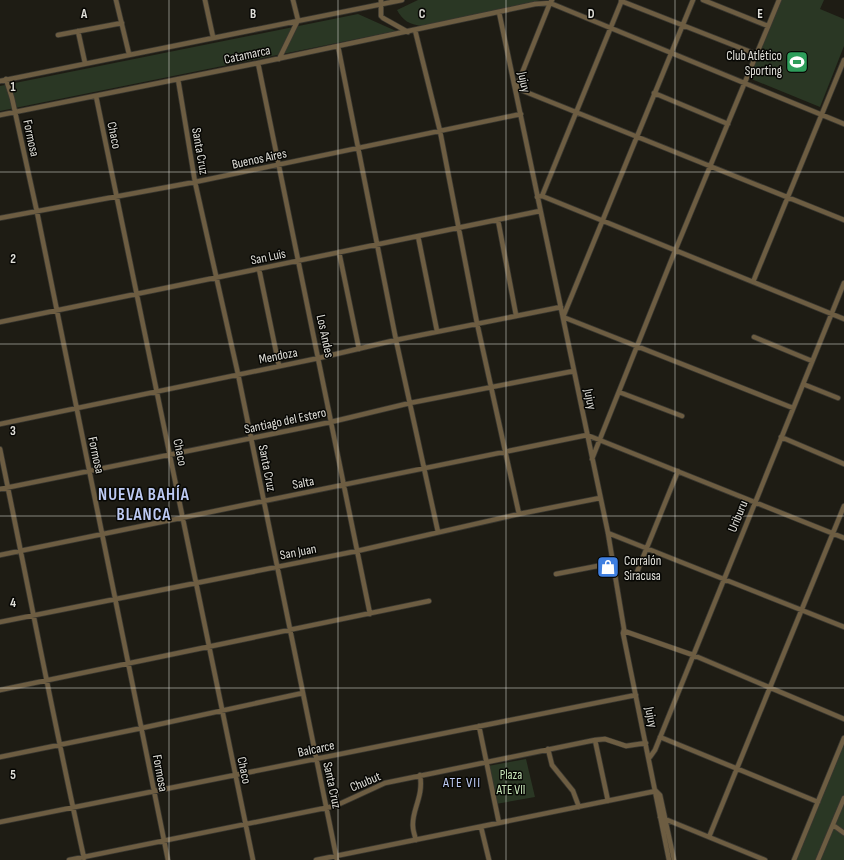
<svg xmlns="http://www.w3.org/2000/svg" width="844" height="860" viewBox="0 0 844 860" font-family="'Sofia Sans Condensed',sans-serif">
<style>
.green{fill:#2a3724}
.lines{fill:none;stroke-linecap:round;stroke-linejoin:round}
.minor-casing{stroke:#393730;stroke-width:6}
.minor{stroke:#6d5d42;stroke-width:4.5}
.grid{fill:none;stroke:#e0dfd9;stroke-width:1;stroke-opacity:0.55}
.labels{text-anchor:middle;stroke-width:3;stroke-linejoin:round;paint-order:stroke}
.street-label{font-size:13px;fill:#e0dfd9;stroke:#070704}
.poi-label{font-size:13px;fill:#e0dfd9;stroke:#070704;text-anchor:end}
.park-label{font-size:13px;fill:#c8e7b9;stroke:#070704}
.neighbourhood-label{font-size:14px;letter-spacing:1px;fill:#bdcaf3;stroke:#070704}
.district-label{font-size:17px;font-weight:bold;letter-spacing:1px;fill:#bdcaf3;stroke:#070704}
.grid-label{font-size:13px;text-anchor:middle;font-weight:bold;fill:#e0dfd9;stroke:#070704;stroke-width:3;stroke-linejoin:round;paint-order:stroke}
</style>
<rect width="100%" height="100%" fill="#1e1c14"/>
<!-- green -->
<path class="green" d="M418,0H541L422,26C409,24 403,21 397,10Z
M781,0H824L820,9L844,19V46L820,107L749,78Z
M358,14L396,31L0,111V86Z
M844,744V860H796Z
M526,759L535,797L496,804L488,766Z"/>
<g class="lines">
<!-- minor casing -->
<g class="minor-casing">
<path id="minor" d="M116,0L129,54
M205,0L213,37
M381,0V16L383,18L408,32
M693,0L563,317L793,408
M703,0L768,26
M621,1L756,54
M499,12L608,533L624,629L623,633L669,860
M415,30L440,131L477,323L519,514
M78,31L85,63
M58,35L122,23
M338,46L396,340L438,532
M279,59L298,20L293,0
M258,63L370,614
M6,79L12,98L37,212L168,860
M178,79L195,182L238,374L337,860
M0,81L402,0
M654,93L728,124
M96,96L253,860
M0,115L258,63L535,4L550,3L552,0
M844,124L550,3L516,88L844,220
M542,196L622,0
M537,197L542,196L844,319
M0,218L195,182L521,114
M498,220L516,315
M418,236L437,331
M339,252L359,349
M259,269L279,366
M753,282L844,60
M0,322L540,211
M754,337L812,361
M803,384L838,398
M619,392L682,416
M0,424L319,358L396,340L561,307
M781,437L844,464
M0,449C28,585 54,723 84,858
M592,459L675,251L779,0
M0,489L331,422L410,403L574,371
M608,533L844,627
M0,555L587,435L844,538
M637,572L678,471
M556,574L613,563
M0,622L357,551L519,514L600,498
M624,631L693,655L844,719
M0,690L429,601
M479,726L499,823
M660,737L818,802
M595,740L608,801
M548,749L552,765L573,791L579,807
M0,757L142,728L303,693
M650,757L655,750L844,283
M656,791L660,795L674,860
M660,817L765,860
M0,822L636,695
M833,825L844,833
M481,827L489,860
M709,837L844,506
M416,840C415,836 413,831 413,827C411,811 424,797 420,775
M69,860L335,806L385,783L595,740L605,739L626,746L646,743
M316,860L656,791
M794,860L844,738
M818,860L844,798"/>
</g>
<!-- minor -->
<use href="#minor" class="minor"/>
</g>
<!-- grid -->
<path class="grid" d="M169,0V860M338,0V860M506,0V860M675,0V860M0,172H844M0,344H844M0,516H844M0,688H844"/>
<!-- icons -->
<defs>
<g id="stadium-square" transform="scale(1.15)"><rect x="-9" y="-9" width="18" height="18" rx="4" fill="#2e9e5b" stroke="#070704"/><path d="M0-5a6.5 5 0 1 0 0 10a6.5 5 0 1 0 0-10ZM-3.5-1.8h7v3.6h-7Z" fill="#fff"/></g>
<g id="shop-square" transform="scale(1.15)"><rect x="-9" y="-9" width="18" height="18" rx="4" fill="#3f7fe0" stroke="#070704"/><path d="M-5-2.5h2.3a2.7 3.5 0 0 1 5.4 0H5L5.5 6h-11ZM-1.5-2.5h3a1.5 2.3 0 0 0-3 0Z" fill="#fff"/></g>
</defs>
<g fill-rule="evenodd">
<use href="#stadium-square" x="797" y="62"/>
<use href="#shop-square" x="608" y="567"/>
</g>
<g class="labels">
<!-- street labels -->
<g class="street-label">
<text transform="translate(247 54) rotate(-12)" y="5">Catamarca</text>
<text transform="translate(525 82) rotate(78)" y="5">Jujuy</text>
<text transform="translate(115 135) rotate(78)" y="5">Chaco</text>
<text transform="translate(32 138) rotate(78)" y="5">Formosa</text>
<text transform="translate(201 151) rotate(80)" y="5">Santa Cruz</text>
<text transform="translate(259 158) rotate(-12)" y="5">Buenos Aires</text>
<text transform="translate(268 256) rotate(-12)" y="5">San Luis</text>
<text transform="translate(326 336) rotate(78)" y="5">Los Andes</text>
<text transform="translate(278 355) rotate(-11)" y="5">Mendoza</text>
<text transform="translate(591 399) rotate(79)" y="5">Jujuy</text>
<text transform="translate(285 420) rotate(-12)" y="5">Santiago del Estero</text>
<text transform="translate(181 452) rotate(78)" y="5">Chaco</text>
<text transform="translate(97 455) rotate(78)" y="5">Formosa</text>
<text transform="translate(268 468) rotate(79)" y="5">Santa Cruz</text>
<text transform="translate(303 482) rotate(-11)" y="5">Salta</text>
<text transform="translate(737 516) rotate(-68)" y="5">Uriburu</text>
<text transform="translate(298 551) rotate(-11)" y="5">San Juan</text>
<text transform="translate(652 717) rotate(79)" y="5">Jujuy</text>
<text transform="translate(316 748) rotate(-12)" y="5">Balcarce</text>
<text transform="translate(245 770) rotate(78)" y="5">Chaco</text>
<text transform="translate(161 773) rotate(80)" y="5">Formosa</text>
<text transform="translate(365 781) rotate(-23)" y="5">Chubut</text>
<text transform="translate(333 785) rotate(78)" y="5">Santa Cruz</text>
</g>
<!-- poi labels -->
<g class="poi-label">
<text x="782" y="60">Club Atlético<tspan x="782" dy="15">Sporting</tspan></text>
<text x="624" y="565" text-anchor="start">Corralón<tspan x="624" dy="15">Siracusa</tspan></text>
</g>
<!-- park labels -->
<g class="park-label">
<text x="511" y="779">Plaza<tspan x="511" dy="15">ATE VII</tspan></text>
</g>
<!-- neighbourhood labels -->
<g class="neighbourhood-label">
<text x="462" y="787">ATE VII</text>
</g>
<!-- district labels -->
<g class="district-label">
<text x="144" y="500">NUEVA BAHÍA<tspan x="144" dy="20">BLANCA</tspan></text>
</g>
</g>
<g class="grid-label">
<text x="84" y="18">A</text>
<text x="253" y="18">B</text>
<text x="422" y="18">C</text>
<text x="591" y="18">D</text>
<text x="760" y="18">E</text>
<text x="13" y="91">1</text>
<text x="13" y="263">2</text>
<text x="13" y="435">3</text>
<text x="13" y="607">4</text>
<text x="13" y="779">5</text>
</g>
</svg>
